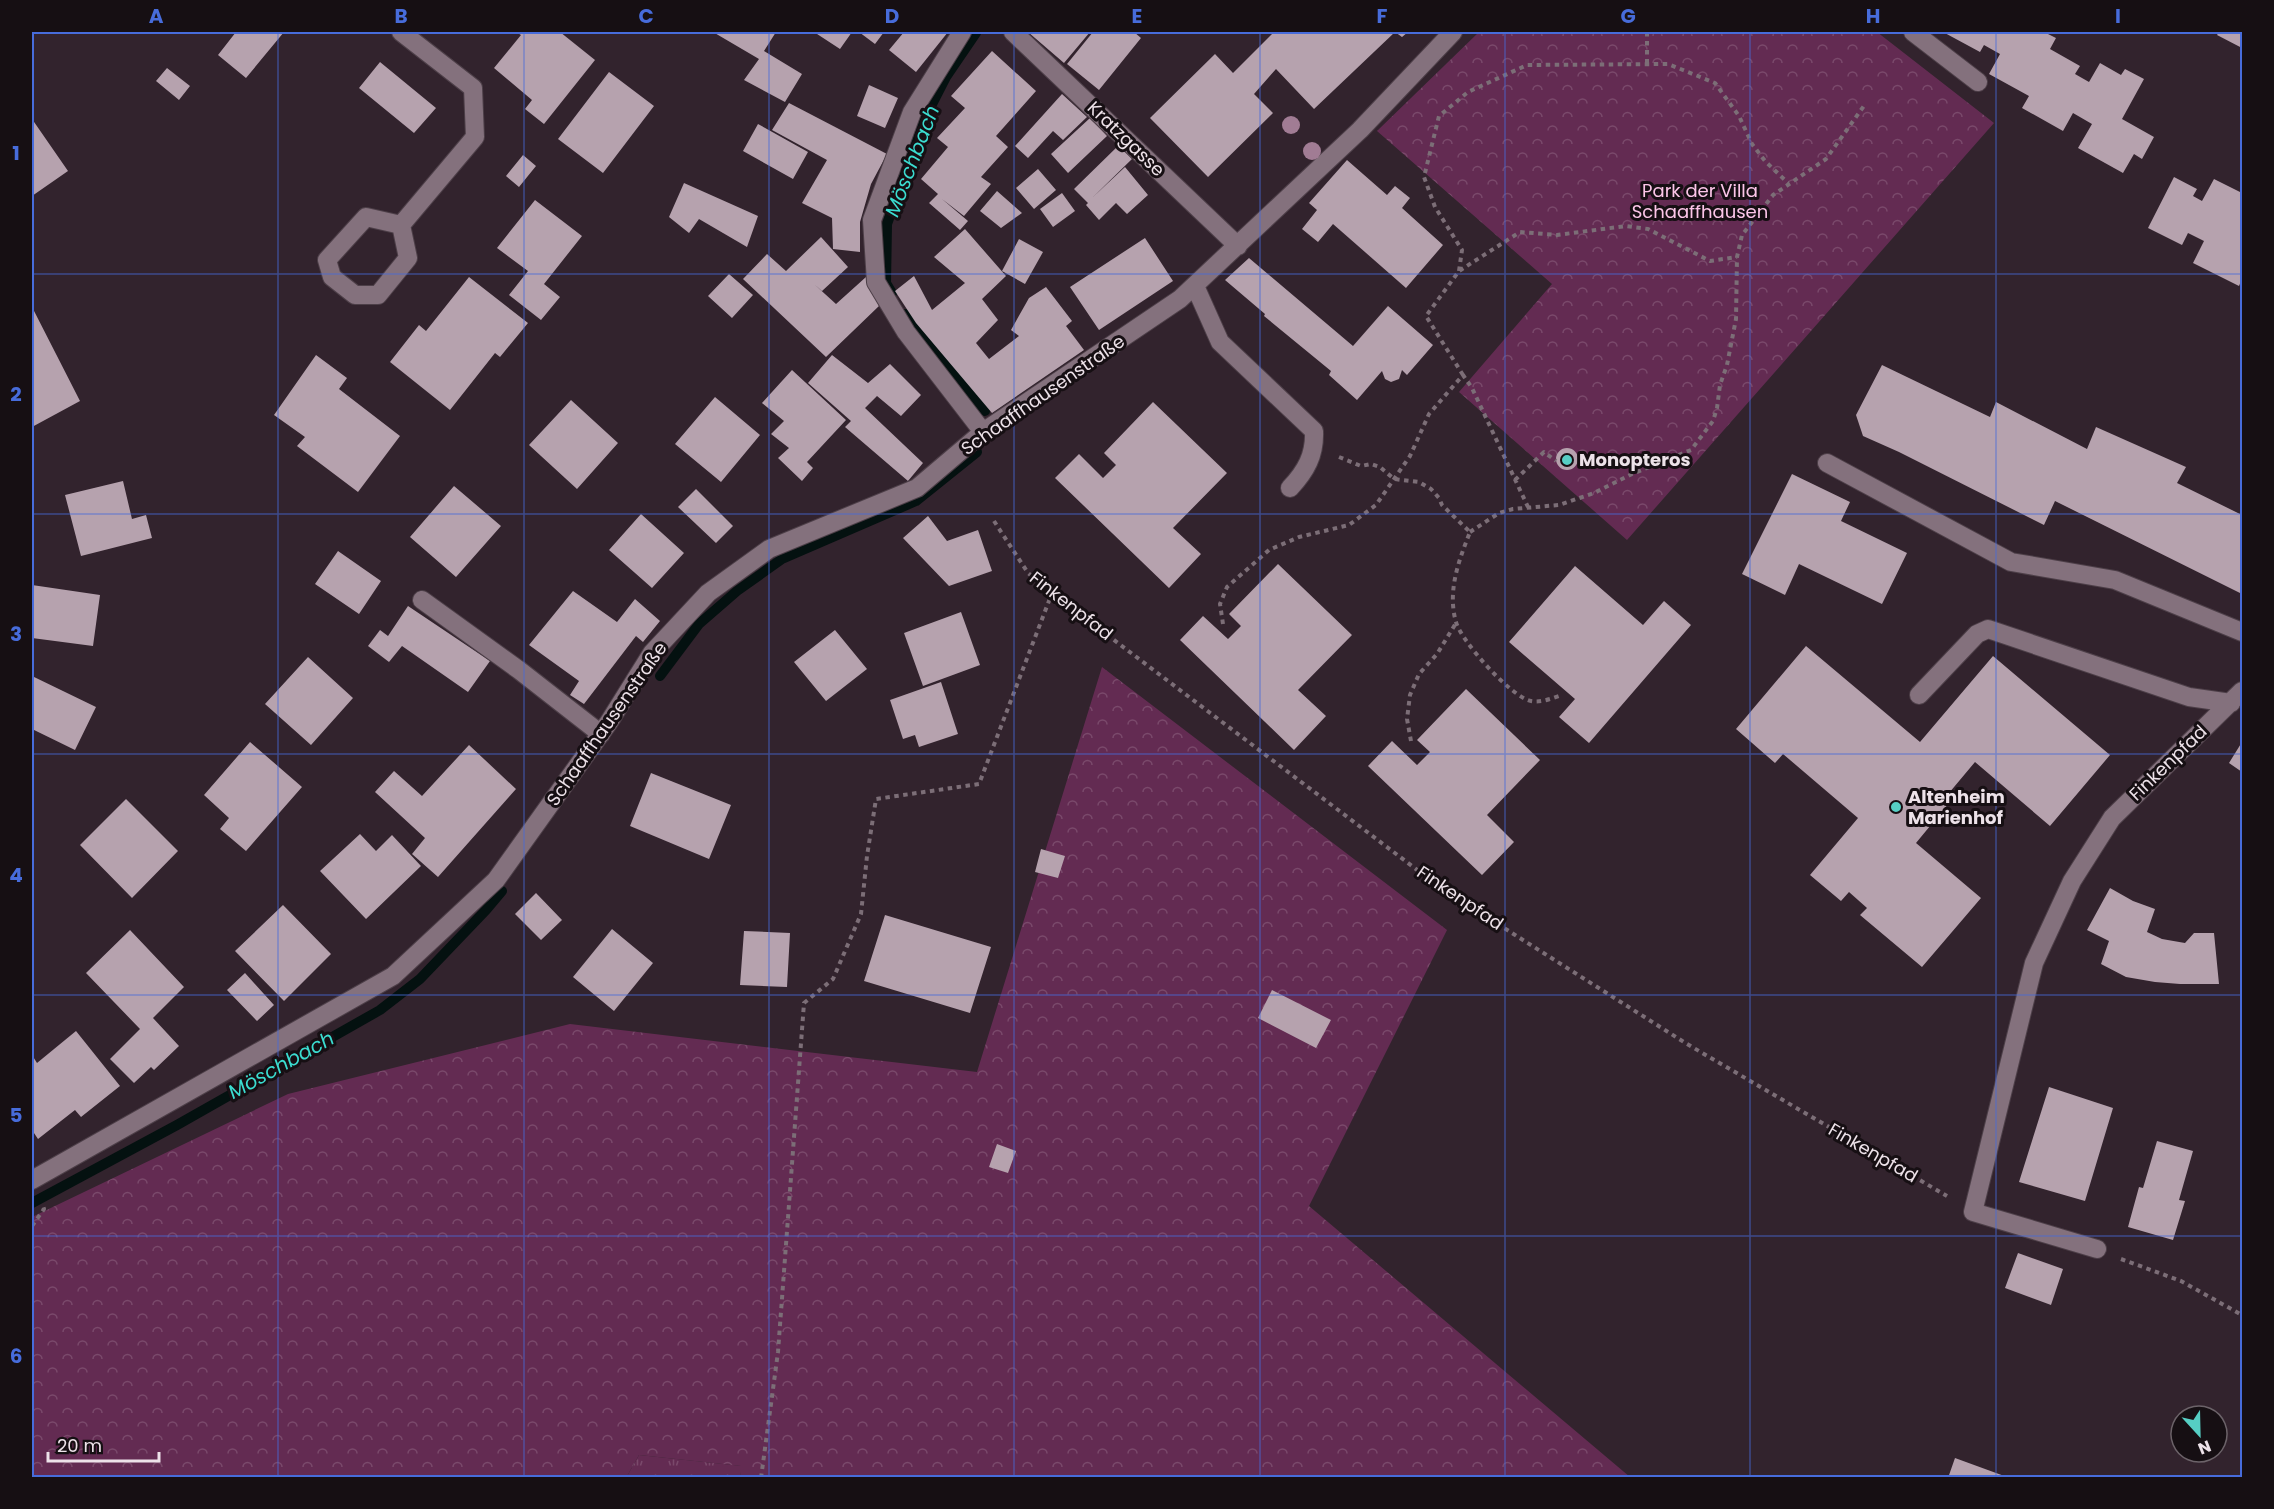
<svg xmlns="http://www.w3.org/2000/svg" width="2274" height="1509" viewBox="0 0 2274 1509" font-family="Poppins,sans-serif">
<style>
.grass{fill:url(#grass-tufts)}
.forest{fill:url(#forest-crowns)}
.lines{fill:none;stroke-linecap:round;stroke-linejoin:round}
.stream{stroke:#041110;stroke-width:10}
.building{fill:#b6a2ae}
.minor-casing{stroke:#4d3f48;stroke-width:20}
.path{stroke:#7c6e77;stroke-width:4;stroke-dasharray:4.5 4.5;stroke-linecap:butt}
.minor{stroke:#84717d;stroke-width:18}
.tree{fill:#a17c94}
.grid{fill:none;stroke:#476cdb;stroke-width:1.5;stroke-opacity:0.55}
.poi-dot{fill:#56cec4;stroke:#160f13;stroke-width:2}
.labels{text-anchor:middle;stroke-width:6;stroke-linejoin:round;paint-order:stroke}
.street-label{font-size:18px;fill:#ede2e9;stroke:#160f13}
.park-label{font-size:18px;fill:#fcc5e8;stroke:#160f13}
.poi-label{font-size:18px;font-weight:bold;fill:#ede2e9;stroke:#160f13;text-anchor:start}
.water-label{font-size:20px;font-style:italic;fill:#3bdcd0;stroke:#160f13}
.neatline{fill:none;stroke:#476cdb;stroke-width:2}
.grid-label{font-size:20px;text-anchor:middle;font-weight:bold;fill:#476cdb}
</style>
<defs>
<pattern id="grass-tufts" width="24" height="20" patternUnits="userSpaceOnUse" patternTransform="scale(1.5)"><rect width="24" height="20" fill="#632b52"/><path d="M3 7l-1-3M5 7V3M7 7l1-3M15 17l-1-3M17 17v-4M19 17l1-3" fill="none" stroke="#7a496b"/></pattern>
<pattern id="forest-crowns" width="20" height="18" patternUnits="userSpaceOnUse" patternTransform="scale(1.5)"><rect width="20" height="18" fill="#632b52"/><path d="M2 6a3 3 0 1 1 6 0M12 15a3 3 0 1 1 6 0" fill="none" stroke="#7a496b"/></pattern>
</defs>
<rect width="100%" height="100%" fill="#32232d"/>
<!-- grass -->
<path class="grass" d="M639,1455L742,1466L740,1477L626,1478Z"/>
<!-- forest -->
<path class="forest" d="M1479,32H1877L1994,123L1627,540L1459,392L1552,284L1377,131Z
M1102,667L1447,930L1309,1206L1630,1477L740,1478L741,1466L639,1455L626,1478H32V1217L288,1094L570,1024L977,1072Z"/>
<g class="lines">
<!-- stream -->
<path class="stream" d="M892,293L886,283L887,224L926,116L946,77L976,33
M905,314L985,411
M660,676L699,624L737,591L782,559L916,501L977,452
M32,1203L177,1125L380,1010L420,979L486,910L502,891"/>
</g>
<!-- building -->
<path class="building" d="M236,32H284L246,78L218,55Z
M516,32H560L595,60L544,124L525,109L532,100L494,68L521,35Z
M713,32H776L764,51L802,74L785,102L744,80L759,59Z
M814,32H852L840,49Z
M859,32H884L875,44Z
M904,32H948L916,72L889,50Z
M1028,32H1090L1064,63Z
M1093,32H1134L1141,38L1099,90L1067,64Z
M1274,32H1408L1402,37L1395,32L1314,109L1276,69L1254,94L1273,113L1208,177L1150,118L1215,54L1233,73Z
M1943,32H2044L2056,38L2050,49L2080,66L2075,74L2089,82L2100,63L2121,75L2125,69L2144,79L2122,119L2154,137L2142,159L2134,154L2123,173L2078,148L2092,124L2073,113L2063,131L2022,108L2029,96L1989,74L2000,54L1984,45L1980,52Z
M2219,32H2242V48L2217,35Z
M992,51L1036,91L996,136L1008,147L981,177L991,184L964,216L942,199L968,221L960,230L929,203L938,194L921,179L948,147L937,138L965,108L951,96Z
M380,62L436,108L414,133L359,88Z
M167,68L190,86L179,100L156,81Z
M609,72L654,106L603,173L558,139Z
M869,85L898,98L885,128L857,116Z
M1062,94L1087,117L1063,140L1053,131L1028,158L1015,146Z
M789,103L887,154L871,184L860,222V252L833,249L832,218L802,203L827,160L772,130Z
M1090,118L1107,136L1068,173L1051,154Z
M32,119L68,171L32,196Z
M758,124L808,152L793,179L743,151Z
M1119,145L1132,159L1092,198L1125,167L1148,195L1127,214L1116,203L1099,220L1086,205L1088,203L1074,189Z
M523,155L536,166L519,187L506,176Z
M1347,160L1387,195L1395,186L1410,198L1402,208L1443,245L1406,288L1333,224L1318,242L1302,229L1317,210L1309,203Z
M1038,169L1056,190L1034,209L1016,188Z
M2174,177L2197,189L2193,196L2202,201L2214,179L2242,193V279L2239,286L2193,263L2204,241L2188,233L2182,245L2148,228Z
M684,183L758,216L747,247L699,219L689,233L669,217Z
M997,191L1022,213L1001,228L980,211Z
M1062,193L1075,211L1053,227L1040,209Z
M535,200L582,236L544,284L560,297L541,320L509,295L528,271L497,248Z
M965,229L1006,276L982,299L998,320L976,343L989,359L1019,336L1011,330L1029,298L1046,287L1072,321L1066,326L1084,350L992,413L916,323L895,291L914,276L932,310L965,283L934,257Z
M821,237L848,267L822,291L814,284L836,304L866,277L879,306L826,357L743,279L767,254L786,271Z
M1145,238L1173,281L1099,330L1070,287Z
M1019,239L1043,252L1025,284L1002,271Z
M1249,258L1353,346L1388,306L1433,345L1407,375L1402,370L1399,379L1391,382L1385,379L1382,371L1357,400L1329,375L1331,371L1264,316L1265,314L1225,280Z
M729,274L753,295L732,318L708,296Z
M469,277L528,323L500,357L495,353L450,410L390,362L419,325L426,331Z
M32,307L80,401L32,427Z
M316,355L347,378L339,389L400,436L358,492L297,446L305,437L274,415Z
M832,355L868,383L890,364L921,395L901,416L877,396L865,408L923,463L908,481L845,427L851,421L808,383Z
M1882,365L1990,417L1996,402L2087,449L2096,427L2186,467L2177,483L2242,515V594L2055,501L2044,525L1899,452L1863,436L1856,415Z
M792,370L846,420L807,462L813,468L802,481L778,458L789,448L771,434L784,421L762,403Z
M715,397L760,435L721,482L675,444Z
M571,400L618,443L577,489L529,445Z
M1153,402L1227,473L1173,528L1201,554L1169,588L1055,478L1079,454L1103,478L1116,465L1104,453Z
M1556 459a11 11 0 1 1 22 0a11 11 0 1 1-22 0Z
M1792,474L1850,502L1841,521L1907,553L1882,604L1799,564L1785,595L1742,574Z
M123,481L132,519L146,515L152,538L81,556L65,495Z
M454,486L501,526L456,577L410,537Z
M696,489L733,526L716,543L678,507Z
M641,514L684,553L652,588L609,550Z
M928,516L947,541L978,530L992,571L949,586L903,538Z
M338,551L381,581L359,614L315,584Z
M1278,564L1352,635L1298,690L1326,716L1294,750L1180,640L1203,616L1228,639L1241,626L1229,614Z
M1575,566L1643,625L1664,601L1691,625L1589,743L1559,717L1575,699L1509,642Z
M32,585L100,595L93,646L32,638Z
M573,591L617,622L635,599L660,621L643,642L636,636L584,704L570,695L579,681L529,645Z
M408,606L490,661L468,692L402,646L389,662L368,646L380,630L388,636Z
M961,612L980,665L923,686L904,633Z
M835,630L867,669L826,701L794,662Z
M1806,646L1920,742L1993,656L2110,755L2050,826L1975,762L1949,793L1954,797L1916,843L1981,898L1922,967L1860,915L1867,908L1849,892L1841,901L1810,875L1858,818L1783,754L1775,763L1736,729Z
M308,657L353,698L311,745L265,704Z
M32,676L96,707L75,750L32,729Z
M941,682L958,734L919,747L915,735L903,739L890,700Z
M1466,689L1540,760L1487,815L1514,842L1482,875L1368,766L1392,741L1417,765L1430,752L1417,740Z
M250,742L302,787L246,851L220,829L229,818L204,795Z
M2242,742V772L2229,763Z
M469,745L516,789L438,877L412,854L425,838L375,792L394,771L422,796Z
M651,773L731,805L709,859L630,826Z
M126,799L178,851L132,898L80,845Z
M360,834L376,851L392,835L421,866L366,919L320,871Z
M1041,849L1065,856L1058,878L1035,872Z
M2110,888L2133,901L2155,909L2147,932L2162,939L2185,943L2194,933H2214L2219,984H2180L2155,982L2126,977L2101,964L2109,941L2087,930Z
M536,893L562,920L541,940L515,914Z
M283,905L331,954L284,1001L235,951Z
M885,915L991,947L970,1013L864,981Z
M612,929L653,963L614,1011L573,977Z
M130,930L184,987L153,1018L179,1046L154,1070L151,1067L134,1083L110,1059L140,1029L86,973Z
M744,931L790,933L787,987L740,985Z
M245,973L274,1005L257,1021L227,990Z
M1272,990L1331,1020L1316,1048L1258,1018Z
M76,1031L120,1086L81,1117L75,1110L38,1139L32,1130V1055L37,1063Z
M2049,1087L2113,1108L2085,1201L2019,1182Z
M2157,1141L2193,1151L2179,1200L2185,1201L2173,1240L2128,1227L2139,1187L2143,1188Z
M997,1144L1016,1151L1008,1173L989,1167Z
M2018,1253L2063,1269L2051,1305L2005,1288Z
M1955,1458L2007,1477V1478H1948Z"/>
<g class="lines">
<!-- minor casing -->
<g class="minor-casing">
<path id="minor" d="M962,32L912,112L872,220L876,282L906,332L983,432
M1013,32L1238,246
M1913,32L1978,82
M366,217L401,225L408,258L378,295H355L332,277L327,260Z
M401,225L475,137L473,88L401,32
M1195,286L1220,342L1314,431C1315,455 1306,471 1290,488
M1827,463L2011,562L2115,580L2242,632
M422,600L519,670L601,734
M1919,695L1977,634L1988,629L2189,697L2231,703
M32,1180L393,976L496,880L609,722L652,653L708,593L769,549L917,488L983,432L1180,299L1360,130L1453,32
M2097,1249L1973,1212L2034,963L2072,881L2112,818L2242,691"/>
</g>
<!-- path -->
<path class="path" d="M1647,32V64
M1459,271L1462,250L1435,207L1424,177L1439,116L1468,92L1527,65L1668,64L1715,83L1739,116L1752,144L1765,161L1788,183
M1463,375L1426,316L1459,271L1520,232L1557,235L1626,226L1648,229L1710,261L1737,257
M1339,457L1361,466L1371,464L1380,467L1394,479L1419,482L1431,489L1439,498L1442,505L1470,532C1459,560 1447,591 1456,622C1461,641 1511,697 1531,701C1541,703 1553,698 1562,695
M1515,480L1544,452L1556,461
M994,521L1028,573L1052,593L1441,888L1687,1044L1947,1196
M1470,532L1499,513L1513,509L1559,505L1594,493L1632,474L1691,450L1713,421L1717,408L1720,385L1727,365L1736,319L1737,257L1742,235L1773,195L1826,159L1866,103
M1223,624L1220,604L1227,587L1269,550L1299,537L1349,525L1376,505L1410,456L1429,414L1463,375L1472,388L1528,507
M1411,741L1407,719L1410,695L1419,674L1437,654L1456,623
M32,1226L44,1209L43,1206
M2121,1259L2181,1281L2242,1315
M761,1478L778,1352L804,1003L833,979L861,914L867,856L876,799L979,784L1052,593"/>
<!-- minor -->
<use href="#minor" class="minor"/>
</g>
<!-- trees -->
<g class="tree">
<circle cx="1291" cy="125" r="9"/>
<circle cx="1312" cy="151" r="9"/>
</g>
<!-- grid -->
<path class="grid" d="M278,32V1478M524,32V1478M769,32V1478M1014,32V1478M1260,32V1478M1505,32V1478M1750,32V1478M1996,32V1478M32,274H2242M32,514H2242M32,754H2242M32,995H2242M32,1236H2242"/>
<!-- markers -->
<g class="poi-dot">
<circle cx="1567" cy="460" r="6"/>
<circle cx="1896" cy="807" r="6"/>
</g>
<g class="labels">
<!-- street labels -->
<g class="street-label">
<text transform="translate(1126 139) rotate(44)" y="6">Kratzgasse</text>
<text transform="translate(1043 395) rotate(-35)" y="6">Schaaffhausenstraße</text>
<text transform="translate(1071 606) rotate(38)" y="6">Finkenpfad</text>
<text transform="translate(607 724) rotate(-55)" y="6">Schaaffhausenstraße</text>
<text transform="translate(2168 763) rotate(-44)" y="6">Finkenpfad</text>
<text transform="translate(1460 898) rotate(34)" y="6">Finkenpfad</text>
<text transform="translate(1873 1153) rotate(30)" y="6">Finkenpfad</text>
</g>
<!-- park labels -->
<g class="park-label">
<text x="1700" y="197">Park der Villa<tspan x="1700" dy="21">Schaaffhausen</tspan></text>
</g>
<!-- poi labels -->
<g class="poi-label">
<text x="1579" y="466">Monopteros</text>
<text x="1908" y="803">Altenheim<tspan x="1908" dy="21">Marienhof</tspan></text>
</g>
<!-- water labels -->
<g class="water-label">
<text transform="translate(912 161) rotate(-69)" y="7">Möschbach</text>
<text transform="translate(281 1065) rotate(-29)" y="7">Möschbach</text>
</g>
</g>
<!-- border -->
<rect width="2274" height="1509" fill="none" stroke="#160f13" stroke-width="66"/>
<!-- north arrow -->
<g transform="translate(2199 1434) rotate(158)"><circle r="28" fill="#160f13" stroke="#6c6369" stroke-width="1.5"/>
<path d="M0-4.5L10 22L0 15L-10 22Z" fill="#56cec4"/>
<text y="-9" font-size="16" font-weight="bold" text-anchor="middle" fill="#ede2e9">N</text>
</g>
<!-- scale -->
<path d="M48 1452v9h111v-9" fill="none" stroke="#ede2e9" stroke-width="3"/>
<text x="57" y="1452" font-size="18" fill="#ede2e9" stroke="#160f13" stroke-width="4.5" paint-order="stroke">20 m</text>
<rect x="33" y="33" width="2208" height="1443" class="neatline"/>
<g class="grid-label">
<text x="156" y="23">A</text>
<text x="401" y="23">B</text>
<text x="646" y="23">C</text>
<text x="892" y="23">D</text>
<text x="1137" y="23">E</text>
<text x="1382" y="23">F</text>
<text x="1628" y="23">G</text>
<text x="1873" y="23">H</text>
<text x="2118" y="23">I</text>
<text x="16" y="160">1</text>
<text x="16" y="401">2</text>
<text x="16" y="641">3</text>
<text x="16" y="882">4</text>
<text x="16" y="1122">5</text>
<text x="16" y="1363">6</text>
</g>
</svg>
